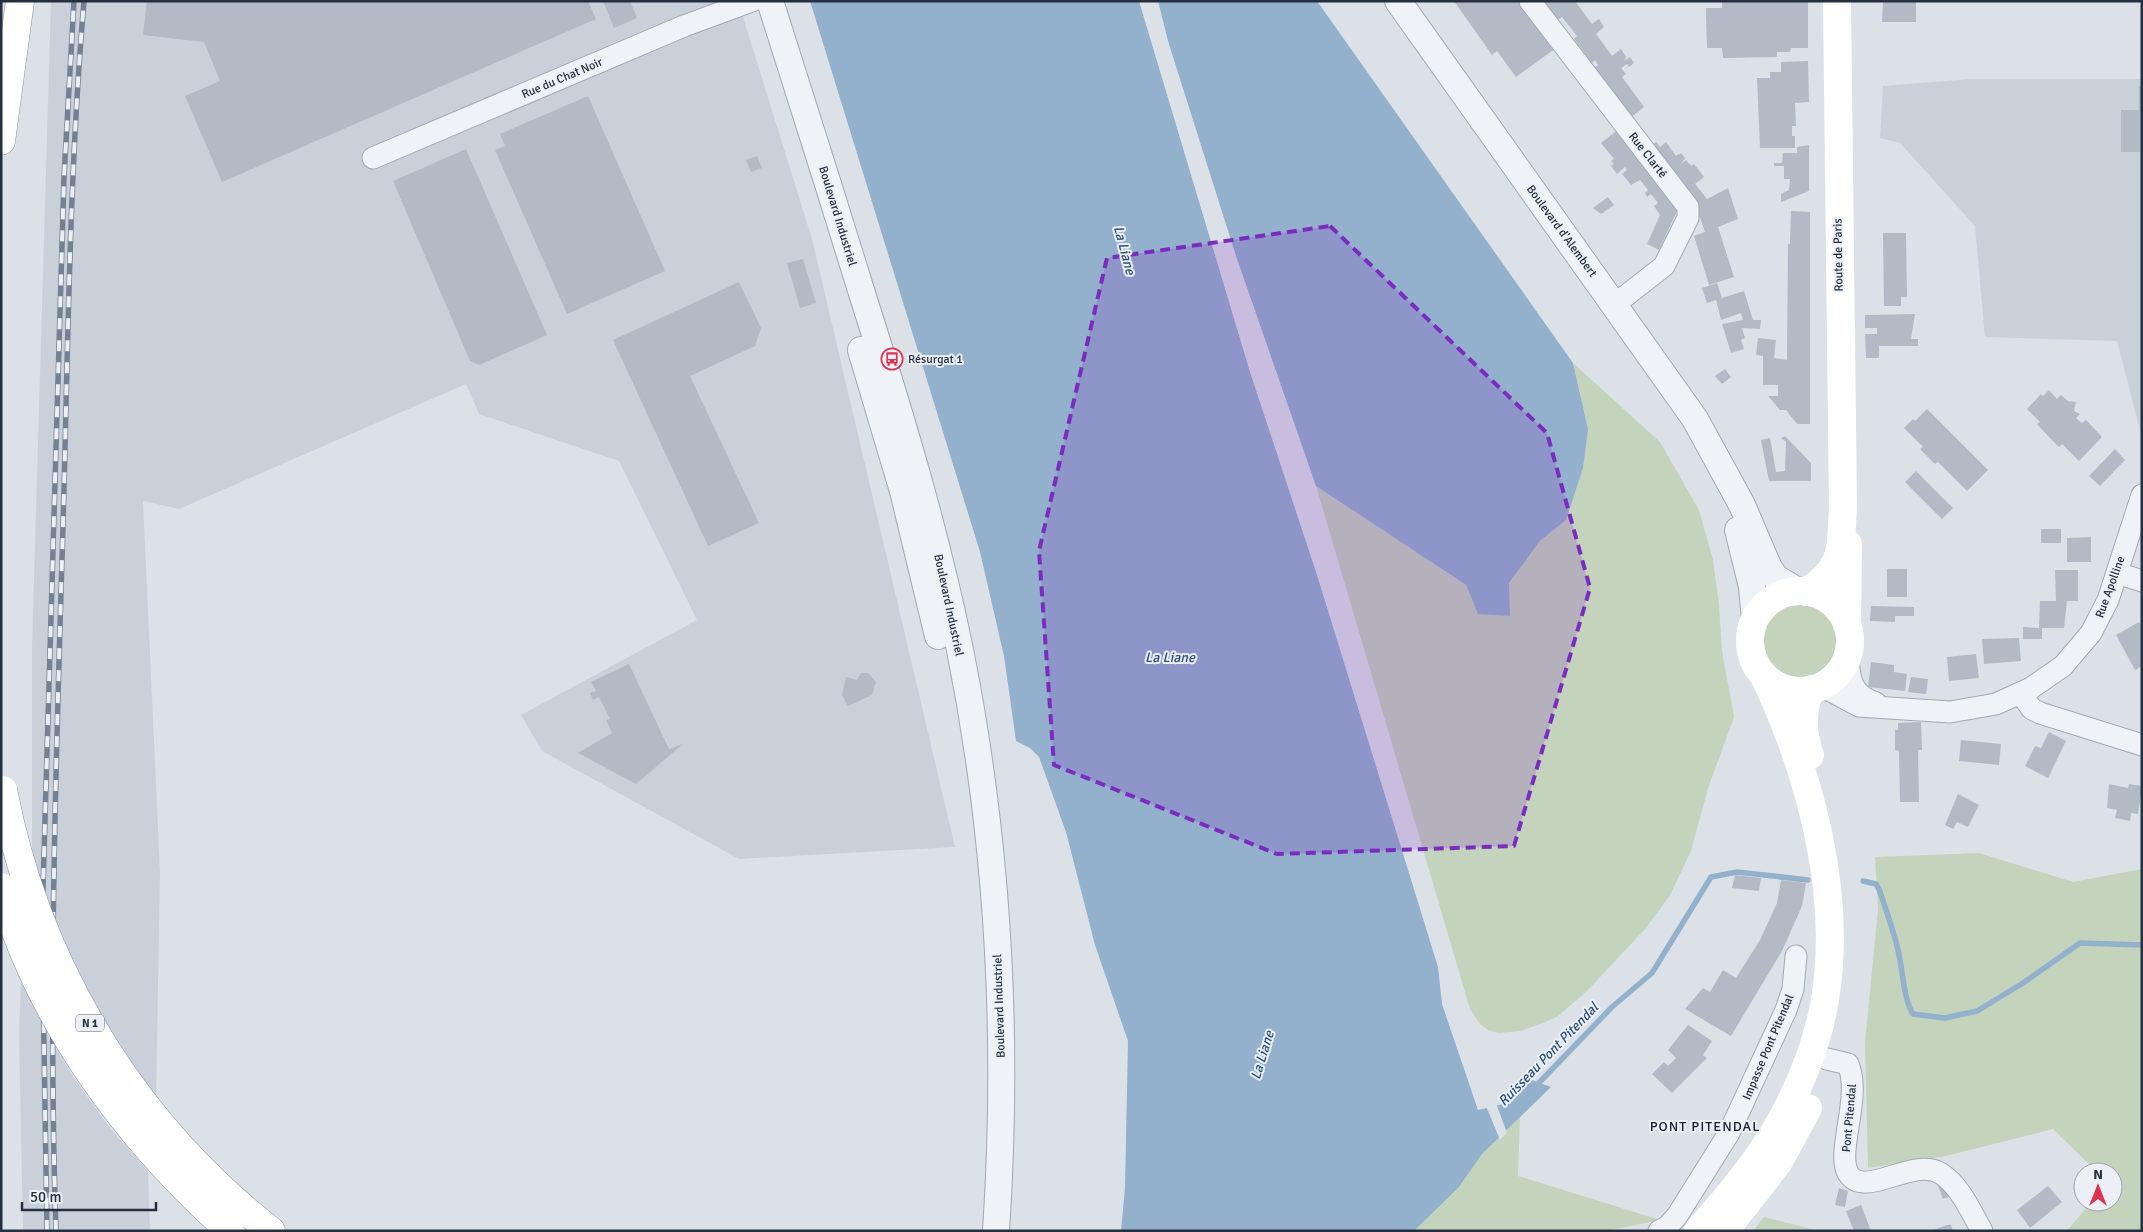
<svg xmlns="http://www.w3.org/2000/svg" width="2143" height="1232" viewBox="0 0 2143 1232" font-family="Signika,sans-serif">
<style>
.built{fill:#cad0da}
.green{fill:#c3d3bc}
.water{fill:#93b0cc}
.pier{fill:#dce1e8}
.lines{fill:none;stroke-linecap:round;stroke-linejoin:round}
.stream{stroke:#93b0cc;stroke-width:5.5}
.building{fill:#b3bac5}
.minor-casing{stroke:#a1a8b2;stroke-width:23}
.tertiary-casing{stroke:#a1a8b2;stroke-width:28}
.trunk-casing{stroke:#828fa0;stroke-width:29}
.minor{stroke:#eff2f6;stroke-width:21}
.tertiary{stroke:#eff2f6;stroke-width:26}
.secondary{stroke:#fff;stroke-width:28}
.trunk{stroke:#fff;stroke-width:28}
.rail-casing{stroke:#748193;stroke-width:5.5}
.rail{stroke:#ecf0f6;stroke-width:4;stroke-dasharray:11;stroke-linecap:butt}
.trunk-bridge-casing{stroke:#828fa0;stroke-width:29;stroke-linecap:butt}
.trunk-bridge{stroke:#fff;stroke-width:28}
.marked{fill:#7b2cbf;fill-opacity:0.2;stroke:#7b2cbf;stroke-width:4;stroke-dasharray:10 6;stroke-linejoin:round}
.labels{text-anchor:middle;stroke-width:4;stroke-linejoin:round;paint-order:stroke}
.shield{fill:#ecf0f6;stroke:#606977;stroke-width:1}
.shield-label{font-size:11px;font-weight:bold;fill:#242f40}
.street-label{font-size:12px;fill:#242f40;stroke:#ecf0f6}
.poi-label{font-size:12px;fill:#242f40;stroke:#ecf0f6;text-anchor:start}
.water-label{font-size:14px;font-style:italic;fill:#2b4f78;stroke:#ecf0f6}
.neighbourhood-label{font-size:14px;letter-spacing:1px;fill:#172030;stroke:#ecf0f6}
</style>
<rect width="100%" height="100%" fill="#dce1e8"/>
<!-- built -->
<path class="built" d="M51,1H738L812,239L955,847L739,859L542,751L521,715L697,620L619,461L479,414L466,384L179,509L143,501L160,872L156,1102L83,988L32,864V647Z
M1971,79H2142V438L2117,341L1985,337L1975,226L1900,143L1880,138L1883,86Z
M21,982L48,1035L74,1078L110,1128L148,1171L150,1231H23L19,1031Z"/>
<!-- green -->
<path class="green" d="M1573,363L1660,442L1699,510L1713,560L1719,605L1722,651L1734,717L1708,788L1691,851L1670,895L1646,928L1586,992L1558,1016L1546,1022L1520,1031L1498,1033L1488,1030L1480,1024L1470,1009L1316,486L1466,585L1478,614L1509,583L1540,541L1566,520L1588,429Z
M1763 641a37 37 0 1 1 74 0a37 37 0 1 1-74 0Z
M1979,853L2073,882L2142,869V1231H2067L2091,1202H2113V1172H2097L2053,1129L1946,1156L1868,1168L1865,1043L1878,909L1875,857Z
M1520,1117L1518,1176L1660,1220L1606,1231H1414L1459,1187L1482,1154Z
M1764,1217L1819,1231H1753Z"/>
<!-- water -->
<path class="water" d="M810,1H1139L1250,372L1317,575L1438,967L1442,1004L1478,1110L1503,1104L1532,1080L1551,1087L1482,1154L1459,1187L1414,1231H1121L1125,1187L1128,1041L1095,945L1066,832L1039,757L1030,748L1016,741L1004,656L980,552Z
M1158,1H1317L1573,363L1588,429L1583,468L1566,520L1540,541L1509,583L1510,616L1478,614L1466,585L1316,486L1236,256L1168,41Z"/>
<!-- pier -->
<path class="pier" d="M1496,1103L1507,1133L1500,1140L1486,1106Z"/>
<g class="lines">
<!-- stream -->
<path class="stream" d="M1863,881L1876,884L1879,889C1886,909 1893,929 1898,950C1903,970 1903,998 1913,1014L1945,1018L1977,1011L2023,983L2080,943L2142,945
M1534,1088L1612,1007L1652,973L1711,877L1737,872L1808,880"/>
</g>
<!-- building -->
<path class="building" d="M147,1H588L596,19L222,182L185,96L220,81L204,42L143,35Z
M603,1H630L637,18L614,28Z
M1454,1H1520L1556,48L1516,77L1497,51L1492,55Z
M1539,1H1575L1592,24L1599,19L1604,27L1596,34L1612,56L1621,49L1626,57L1624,61L1630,57L1634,63L1629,67L1627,64L1621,68L1626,74L1622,77L1644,107L1629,119L1592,70L1598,65L1595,60L1592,63L1581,48L1574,39L1577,36L1562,17L1555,22Z
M1722,1H1808V48H1791L1790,52H1777V57L1723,58L1722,48H1707L1706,16V8H1722Z
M1883,1H1916V22H1882Z
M1808,61L1809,102L1795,103L1796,126H1792V136H1795V148H1760L1757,78H1770V72H1781V62Z
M2139,86H2142V152H2121V110H2139Z
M588,96L665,271L567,314L495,150L505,146L500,134Z
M1620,128L1679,207L1659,250L1647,244L1660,215L1654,206L1658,203L1651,194L1647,197L1645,193L1648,190L1640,180L1631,185L1622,174L1627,170L1625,167L1617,174L1611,166L1614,164L1611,161L1614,159L1601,143Z
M1656,142L1660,147L1666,142L1676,156L1681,153L1685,158L1681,164L1686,160L1691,166L1694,164L1704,177L1695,184L1707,199L1728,188L1738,219L1718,227L1734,277L1709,285L1694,236L1705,232L1696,206L1650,147Z
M1809,145V191L1781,202V194L1789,190L1790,179H1784V166H1774V163H1782L1783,153H1797V147Z
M466,149L547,335L479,365L470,361L393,181Z
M757,156L762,168L751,172L746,160Z
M1608,197L1614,205L1601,214L1593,208Z
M1791,211L1810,212V424H1797L1786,410H1780L1768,396H1778V385H1763V356L1756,355L1758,338L1776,340L1774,358L1787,360L1788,244H1790Z
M1883,233H1906L1907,297H1901V306H1884Z
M803,259L816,303L800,308L787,263Z
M739,282L761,328L755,346L690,376L759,523L708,546L613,340Z
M1717,283L1722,298L1744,291L1753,320H1761L1760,329L1742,328L1745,338L1741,340L1744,349L1731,353L1722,324L1743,320L1741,313L1721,320L1716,300L1707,303L1702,288Z
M1915,314L1911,339H1918V346H1879V358H1866L1865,334H1877V328H1865V315Z
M1725,369L1731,377L1722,384L1715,376Z
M2049,390L2057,399L2061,395L2068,401L2076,402L2074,411L2080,414L2076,418L2082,423L2086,420L2102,437L2079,461L2062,444L2059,447L2049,437L2037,424L2040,422L2027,409L2041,394L2043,396Z
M1927,409L1988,470L1967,491L1938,462L1935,464L1920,449L1923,447L1904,428L1913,419L1915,421Z
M1785,436L1811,463V481H1769L1761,440L1770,438L1776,472L1785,471L1786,442L1781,438Z
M2115,449L2125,460L2100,486L2089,476Z
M1916,471L1953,508L1942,519L1905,482Z
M2041,529H2061V543H2041Z
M2091,537V562H2067V538Z
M1887,569H1907V597H1887Z
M2055,570H2078V601H2067L2064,628H2042V639H2023V627L2039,628L2040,601H2056Z
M1871,606L1914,607V616H1895V622L1870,621Z
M2139,622L2142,626V666L2135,670L2116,635Z
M2019,638L2021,661L1984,664L1982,639Z
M1976,654L1979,678L1949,681L1947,657Z
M1871,662L1894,665V672L1907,674L1905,691L1868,687Z
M629,664L669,749L683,744L636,784L578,753L612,733L606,720L610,719L599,697L593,700L590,693L596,691L591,682Z
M861,673H868L876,682L872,695L848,706L842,695L846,677L857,680Z
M1911,677L1928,679L1926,694L1908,692Z
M1921,722L1922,750H1918L1919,802H1900L1899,751L1895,750V730H1898V723Z
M2049,732L2066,741L2048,778L2025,766L2035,746L2041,748Z
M1961,740L2001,744L1999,765L1959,761Z
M2109,784L2128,788L2129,784L2142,786L2138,814L2131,813L2130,821L2115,818L2117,810L2107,808Z
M1958,794L1979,805L1968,827L1957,822L1953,829L1945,825Z
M1735,875L1761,878L1759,891L1732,888Z
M1781,880L1806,883L1802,906L1782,951L1731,1036L1685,1009L1703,988L1710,992L1723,970L1736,978L1760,940L1777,903Z
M1688,1025L1712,1041L1703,1055L1707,1058L1672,1093L1652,1074L1664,1062L1668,1066L1676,1058L1668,1050Z
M1942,1181L1949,1197L1943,1199L1937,1183Z
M2048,1186L2062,1202L2030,1228L2017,1210Z
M1839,1188L1848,1191L1845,1207L1835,1205Z
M1861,1205L1863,1210L1871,1231H1854L1846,1211Z
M1947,1225H1951L1953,1231H1931Z"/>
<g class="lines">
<!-- minor casing -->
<g class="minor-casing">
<path id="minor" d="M1530,1L1688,207V218L1664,266L1614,305
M373,158L684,26L752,1
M2117,573L2142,581
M1848,655C1849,679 1851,695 1876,703
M1819,687L1831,691L1859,706L1950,712L1996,704L2031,688L2063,666L2091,633L2108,600L2142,495
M2021,694L2032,709L2040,713L2142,745
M1827,1059L1848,1064C1862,1097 1836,1151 1848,1173C1864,1200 1911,1157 1940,1173C1960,1185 1971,1212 1982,1231
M1659,1231L1667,1227L1677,1216L1729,1133L1786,1010L1793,989L1796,956"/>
</g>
<!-- tertiary casing -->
<g class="tertiary-casing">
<path id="tertiary" d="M770,1C802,102 834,202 865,303C901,416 935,529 959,645C998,837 1009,1036 996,1231
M1398,1L1695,419L1742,505L1769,568L1776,578L1798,591
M861,350L903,491L938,636
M1738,530L1752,587L1755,620"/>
</g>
<!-- trunk casing -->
<g class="trunk-casing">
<path id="trunk" d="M1,141L20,1
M250,1214L271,1231"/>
</g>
<!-- minor -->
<use href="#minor" class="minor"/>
<!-- tertiary -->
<use href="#tertiary" class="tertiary"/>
<!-- secondary -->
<path class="secondary" d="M1750 641a50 50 0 1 1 100 0a50 50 0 1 1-100 0Z
M1806,592C1845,567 1840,550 1843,508L1837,1
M1847,625L1848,544
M1810,755C1802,732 1801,712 1811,689
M1698,1231C1730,1194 1761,1158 1784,1115C1802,1081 1817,1043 1824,1005C1844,897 1810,772 1763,674
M1725,1231L1778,1163L1808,1108"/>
<!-- trunk -->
<use href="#trunk" class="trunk"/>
<!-- rail casing -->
<g class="rail-casing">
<path id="rail" d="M47,1231L42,922L64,177L74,1
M56,1231C48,996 56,761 63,526C68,351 69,176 84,1"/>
</g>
<!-- rail -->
<use href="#rail" class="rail"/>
<!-- trunk-bridge casing -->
<g class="trunk-bridge-casing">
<path id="trunk-bridge" d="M3,790C35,956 121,1105 250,1214
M1,887C40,1022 126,1138 230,1231"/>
</g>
<!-- trunk-bridge -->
<use href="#trunk-bridge" class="trunk-bridge"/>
</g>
<!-- marked area -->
<path class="marked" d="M1330,226L1547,433L1590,588L1514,846L1277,854L1054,765L1039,551L1107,258Z"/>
<!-- icons -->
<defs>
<g id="bus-ring" transform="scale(1.125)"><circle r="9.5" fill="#ecf0f6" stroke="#dc334f" stroke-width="1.5"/><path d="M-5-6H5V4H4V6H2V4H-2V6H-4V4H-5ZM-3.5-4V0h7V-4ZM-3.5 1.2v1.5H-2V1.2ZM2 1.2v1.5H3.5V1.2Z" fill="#dc334f"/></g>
</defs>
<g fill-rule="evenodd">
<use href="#bus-ring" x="892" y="359"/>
</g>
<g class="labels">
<!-- shield labels -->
<rect class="shield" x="76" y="1014.5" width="28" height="17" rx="4"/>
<g class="shield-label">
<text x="90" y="1027">N 1</text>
</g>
<!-- street labels -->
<g class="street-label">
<text transform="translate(562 78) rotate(-23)" y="4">Rue du Chat Noir</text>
<text transform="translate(1648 155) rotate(52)" y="4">Rue Clarté</text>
<text transform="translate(838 216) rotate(73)" y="4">Boulevard Industriel</text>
<text transform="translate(1562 231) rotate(54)" y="4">Boulevard d'Alembert</text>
<text transform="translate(1838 255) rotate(-91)" y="4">Route de Paris</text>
<text transform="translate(2110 587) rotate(-70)" y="4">Rue Apolline</text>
<text transform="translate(949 605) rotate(78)" y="4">Boulevard Industriel</text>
<text transform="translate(999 1006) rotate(-92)" y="4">Boulevard Industriel</text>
<text transform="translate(1768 1047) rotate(-67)" y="4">Impasse Pont Pitendal</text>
<text transform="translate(1849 1118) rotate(-85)" y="4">Pont Pitendal</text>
</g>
<!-- poi labels -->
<g class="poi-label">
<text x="908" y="363">Résurgat 1</text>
</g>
<!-- water labels -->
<g class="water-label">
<text transform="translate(1125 250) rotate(75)" y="5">La Liane</text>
<text x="1170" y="662">La Liane</text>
<text transform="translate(1548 1054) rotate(-46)" y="5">Ruisseau Pont Pitendal</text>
<text transform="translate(1262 1055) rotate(-73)" y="5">La Liane</text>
</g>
<!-- neighbourhood labels -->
<g class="neighbourhood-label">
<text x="1705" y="1131">PONT PITENDAL</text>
</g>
</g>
<!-- border -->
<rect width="2143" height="1232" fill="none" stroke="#242f40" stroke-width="5"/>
<!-- north arrow -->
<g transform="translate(2098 1187)"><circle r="24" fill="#ecf0f6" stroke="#9ca3ad"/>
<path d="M0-4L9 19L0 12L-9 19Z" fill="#dc334f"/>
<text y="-8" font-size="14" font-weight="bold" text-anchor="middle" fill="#242f40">N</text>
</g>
<!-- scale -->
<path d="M22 1202v8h134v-8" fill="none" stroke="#242f40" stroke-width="2.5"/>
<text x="30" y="1202" font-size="15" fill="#242f40" stroke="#ecf0f6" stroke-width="4" paint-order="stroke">50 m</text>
</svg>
